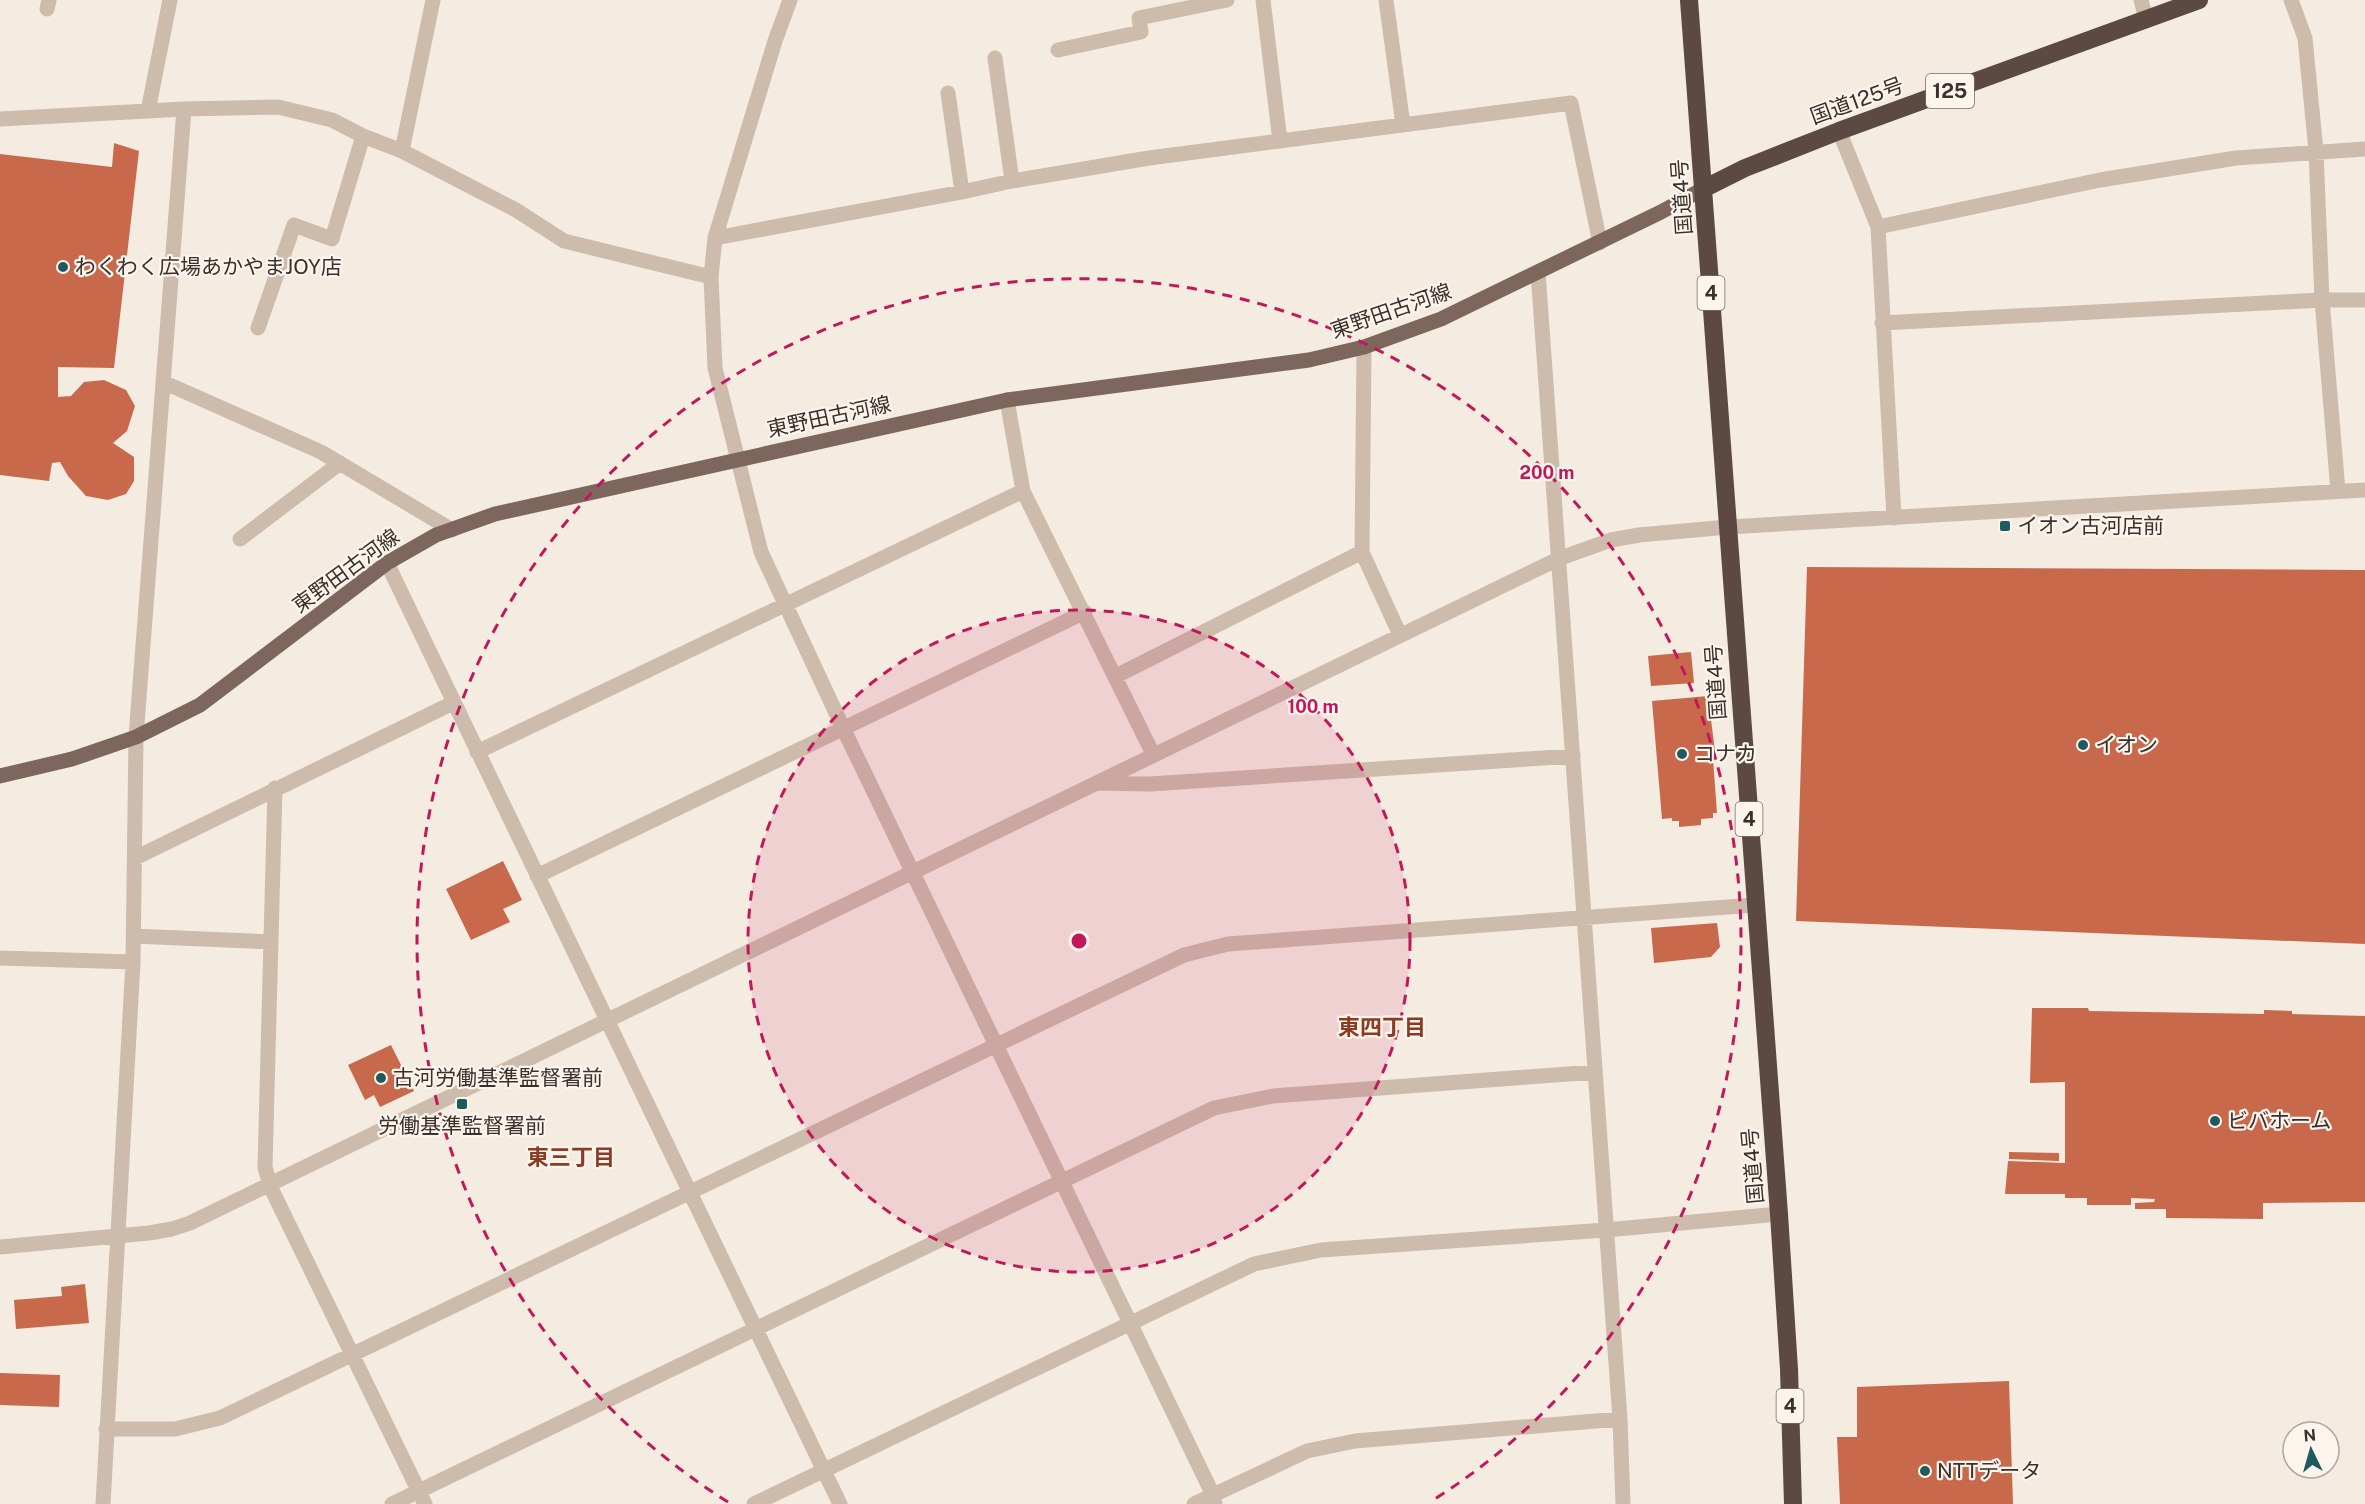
<svg xmlns="http://www.w3.org/2000/svg" width="2365" height="1504" viewBox="0 0 2365 1504" font-family="'Public Sans','Noto Sans JP',sans-serif">
<style>
.building{fill:#c8694b}
.lines{fill:none;stroke-linecap:round;stroke-linejoin:round}
.minor{stroke:#cdbbac;stroke-width:15}
.major{stroke:#7d675c;stroke-width:15}
.highway{stroke:#5c4a42;stroke-width:18}
.ring{fill:none;stroke:#c2185b;stroke-width:3;stroke-dasharray:10 8}
.poi-dot{fill:#1f5a5e;stroke:#fbf5ee;stroke-width:2}
.labels{text-anchor:middle;stroke-width:4.5;stroke-linejoin:round;paint-order:stroke}
.shield{fill:#fbf5ee;stroke:#756b66;stroke-width:1.5}
.shield-label{font-size:20px;font-weight:bold;fill:#3b302b}
.street-label{font-size:21px;fill:#3b302b;stroke:#fbf5ee}
.poi-label{font-size:21px;fill:#3b302b;stroke:#fbf5ee;text-anchor:start}
.neighbourhood-label{font-size:22px;font-weight:bold;fill:#8c3b22;stroke:#fbf5ee}
.centre{fill:#c2185b;stroke:#fbf5ee;stroke-width:3}
.ring-label{font-size:18px;text-anchor:middle;font-weight:bold;fill:#c2185b;stroke:#fbf5ee;stroke-width:4.5;stroke-linejoin:round;paint-order:stroke}
</style>
<rect width="100%" height="100%" fill="#f4ebe1"/>
<!-- building -->
<path class="building" d="M114,143L139,151L114,368L58,367V397L71,396L84,382L104,380L126,390L135,406L127,431L113,443L134,457V481L126,494L108,500L86,496L68,476L60,462L52,463L49,481L0,475V154L112,167Z
M1807,567L2365,570V944L1796,921Z
M1691,652L1694,683L1651,686L1648,656Z
M1708,696L1716,759H1713L1717,813H1713V818L1701,819V825L1679,827V821H1672V818L1662,819L1652,701Z
M503,861L522,900L503,909L510,922L471,940L446,889Z
M1717,923L1720,947L1711,957L1654,963L1651,928Z
M2032,1008H2088L2089,1011L2264,1014V1010L2292,1011V1014L2365,1016V1202L2263,1203V1219L2173,1218H2166V1209H2135V1203L2154,1202L2155,1199L2131,1198V1205H2087V1198H2065V1194H2005L2008,1161L2065,1163V1082L2030,1083Z
M391,1045L414,1091L380,1107L374,1095L365,1100L348,1065Z
M2009,1152L2059,1153V1161L2009,1159Z
M85,1284L89,1323L16,1329L14,1300L62,1296L61,1287Z
M0,1373L60,1375L59,1407L0,1405Z
M2009,1381L2013,1504H1840L1837,1437H1857V1387Z"/>
<g class="lines">
<!-- minor -->
<path class="minor" d="M790,0L775,41L715,238L711,277L715,368L761,552L843,728L1213,1495L1215,1504
M1263,0L1280,141
M1386,0L1403,125
M2141,0L2146,19
M2291,0L2305,38L2316,151L2322,300L2338,491
M47,9L49,0
M1058,50L1141,32L1139,18L1227,0
M995,58L1012,181
M948,93L962,192
M148,111L170,0
M0,119L184,109L278,107L332,120L363,136L402,151L516,210L564,241L711,277
M1839,131L1878,227L1894,518
M402,151L433,0
M1878,227L2100,180L2236,158L2365,149
M715,238L962,192L1012,181L1149,158L1571,103L1600,243
M1538,272L1620,1419L1623,1504
M1882,323L2322,300H2365
M258,328L294,225L332,239L363,136
M1364,347L1362,552L1400,635
M163,382L321,452L452,530
M1007,400L1023,491L1153,754
M240,539L340,463
M387,563L840,1504
M1116,676L1362,552
M477,752L1023,491
M1097,783L1150,784L1573,756
M275,788L265,1167L270,1186L425,1504
M135,858L453,703
M537,876L1085,612
M133,936L271,942
M0,958L133,962
M0,1247L149,1233L172,1229L190,1223L1558,559L1611,540L1639,535L1728,527L2365,490
M106,1429H175L220,1418L1184,955L1228,944L1755,905
M103,1504L133,962L136,737L184,109
M392,1504L1214,1108L1273,1096L1595,1072
M754,1504L1254,1264L1321,1250L1606,1230L1779,1214
M1194,1504L1307,1451L1355,1441L1620,1419"/>
<!-- major -->
<path class="major" d="M0,776L72,759L136,737L200,705L387,563L436,535L495,514L1007,400L1309,360L1364,347L1441,319L1661,212L1703,189"/>
<!-- highway -->
<path class="highway" d="M1689,0L1779,1214L1789,1369L1793,1504
M1703,189L1745,168L1839,131L2199,0"/>
</g>
<!-- distance rings -->
<circle cx="1079" cy="941" r="331" fill="#c2185b" fill-opacity=".12"/>
<g class="ring">
<circle cx="1079" cy="941" r="331"/>
<path d="M728 1502A662 662 0 1 1 1430 1502"/>
</g>
<!-- markers -->
<g class="poi-dot">
<circle cx="63" cy="267" r="6"/>
<rect x="1999" y="520" width="12" height="12" rx="3"/>
<circle cx="2083" cy="745" r="6"/>
<circle cx="1682" cy="754" r="6"/>
<circle cx="381" cy="1078" r="6"/>
<rect x="456" y="1098" width="12" height="12" rx="3"/>
<circle cx="2215" cy="1121" r="6"/>
<circle cx="1925" cy="1471" r="6"/>
</g>
<g class="labels">
<!-- shield labels -->
<g class="shield">
<rect x="1926" y="74" width="48" height="34" rx="4.5"/>
<rect x="1697.5" y="276" width="27" height="34" rx="4.5"/>
<rect x="1735.5" y="802" width="27" height="34" rx="4.5"/>
<rect x="1776.5" y="1389" width="27" height="34" rx="4.5"/>
</g>
<g class="shield-label">
<text x="1950" y="98">125</text>
<text x="1711" y="300">4</text>
<text x="1749" y="826">4</text>
<text x="1790" y="1413">4</text>
</g>
<!-- street labels -->
<g class="street-label">
<text transform="translate(1857 101) rotate(-20)" y="7">国道125号</text>
<text transform="translate(1682 197) rotate(-94)" y="7">国道4号</text>
<text transform="translate(1391 311) rotate(-19)" y="7">東野田古河線</text>
<text transform="translate(829 417) rotate(-12)" y="7">東野田古河線</text>
<text transform="translate(346 571) rotate(-36)" y="7">東野田古河線</text>
<text transform="translate(1716 682) rotate(-94)" y="7">国道4号</text>
<text transform="translate(1753 1166) rotate(-95)" y="7">国道4号</text>
</g>
<!-- poi labels -->
<g class="poi-label">
<text x="75" y="274">わくわく広場あかやまJOY店</text>
<text x="2017" y="533">イオン古河店前</text>
<text x="2095" y="752">イオン</text>
<text x="1694" y="761">コナカ</text>
<text x="393" y="1085">古河労働基準監督署前</text>
<text x="2227" y="1128">ビバホーム</text>
<text x="462" y="1133" text-anchor="middle">労働基準監督署前</text>
<text x="1937" y="1478">NTTデータ</text>
</g>
<!-- neighbourhood labels -->
<g class="neighbourhood-label">
<text x="1382" y="1035">東四丁目</text>
<text x="571" y="1165">東三丁目</text>
</g>
</g>
<circle cx="1079" cy="941" r="9" class="centre"/>
<g class="ring-label">
<text x="1547" y="479">200 m</text>
<text x="1313" y="713">100 m</text>
</g>
<!-- north arrow -->
<g transform="translate(2311 1450) rotate(355)"><circle r="28" fill="#fbf5ee" stroke="#aea6a0" stroke-width="1.5"/>
<path d="M0-4.5L10 22L0 15L-10 22Z" fill="#1f5a5e"/>
<text y="-9" font-size="16" font-weight="bold" text-anchor="middle" fill="#3b302b">N</text>
</g>
</svg>
